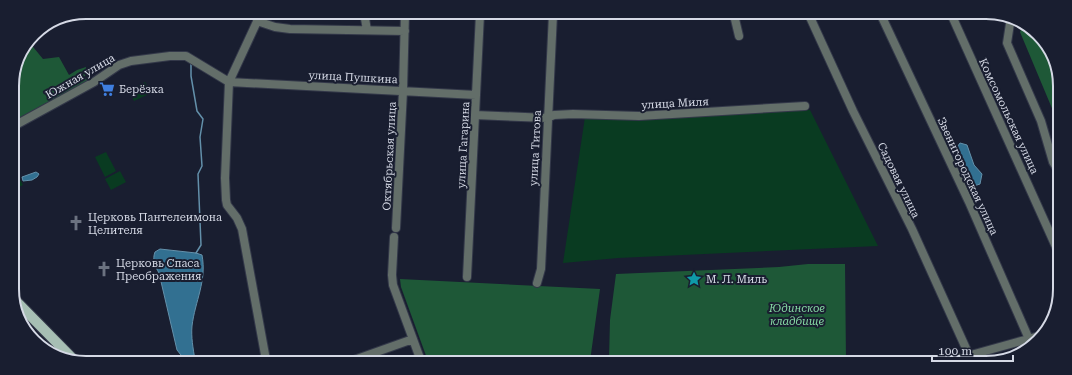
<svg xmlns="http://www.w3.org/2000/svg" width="1072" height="375" viewBox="0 0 1072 375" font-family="'Roboto Serif',serif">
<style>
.green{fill:#093b21}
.forest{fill:#1e5837}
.water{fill:#327091;stroke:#6390aa}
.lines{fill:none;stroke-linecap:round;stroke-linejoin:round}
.stream{stroke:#6390aa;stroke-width:1.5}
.minor-casing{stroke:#333849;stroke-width:10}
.major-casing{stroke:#333849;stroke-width:12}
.minor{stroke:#636e69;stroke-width:8}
.major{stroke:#a7bfb4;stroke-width:10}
.labels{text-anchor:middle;stroke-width:4;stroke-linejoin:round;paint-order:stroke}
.street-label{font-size:11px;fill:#d5d9e5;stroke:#191e30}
.poi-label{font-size:11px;fill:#d5d9e5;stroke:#191e30;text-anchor:start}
.park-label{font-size:11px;font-style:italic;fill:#87daa5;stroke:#191e30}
.rim{fill:none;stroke:#d5d9e5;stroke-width:2}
</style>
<rect width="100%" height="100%" fill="#191e30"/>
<!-- green -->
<path class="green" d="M145,82L151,93L134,101L129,90Z
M810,110L878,246L618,258L563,263L585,117L638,119Z
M106,152L116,171L105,177L95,157Z
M120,171L126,182L111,190L105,179Z
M18,176L23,185L13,190V179Z"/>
<!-- forest -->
<path class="forest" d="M1023,25L1042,38L1059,76V125L1020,32Z
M29,42L43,59L59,57L69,75L77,70L86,67L85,77L89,83L12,123V81L20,53Z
M808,264H845L846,362L609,361L610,320L616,274L779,267Z
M400,279L600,289L590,361H428L401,287Z"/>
<!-- water -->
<path class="water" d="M960,143L967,145L974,165L982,174L980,184L974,186L965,176L955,150Z
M36,172L39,174L37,177L32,180L23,181L22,177Z
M160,249L196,253L202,255C207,281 195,301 192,326C191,337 193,348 195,360H185L177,350L159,273C155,266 152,260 155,252Z"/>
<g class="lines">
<!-- stream -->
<path class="stream" d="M191,63V76L197,111L203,119L200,137L202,166L198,174L201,245L196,253"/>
<!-- minor casing -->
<g class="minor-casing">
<path id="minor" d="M261,13L229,82L225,178L226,200L227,205L237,218L242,229L266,360
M364,13L367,30
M734,15L739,36
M809,15L853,111L912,229L969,355
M881,15L969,202L1029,339L1031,347
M952,16L1057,249
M1011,17L1007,43L1041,121L1053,162L1058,170
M257,21L275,27L290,29L405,31
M475,115L547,118L554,115L573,114L639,116L805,106
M12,127L94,82L119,65L131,61L170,56H186L229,82L476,95
M396,228L403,91L405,13
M394,237L392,275L393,285L421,361
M467,277L480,14
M537,283L541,269L553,14
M354,360L413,339
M942,363L1039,336"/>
</g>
<!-- major casing -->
<g class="major-casing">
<path id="major" d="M13,298L73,359"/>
</g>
<!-- minor -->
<use href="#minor" class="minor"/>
<!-- major -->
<use href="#major" class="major"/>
</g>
<!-- icons -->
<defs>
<g id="supermarket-bare" transform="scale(1.2)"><path d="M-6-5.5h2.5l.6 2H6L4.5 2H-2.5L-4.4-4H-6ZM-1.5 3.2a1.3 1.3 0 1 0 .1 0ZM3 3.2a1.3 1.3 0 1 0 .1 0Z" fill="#3f7fe0" stroke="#191e30" stroke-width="2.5" paint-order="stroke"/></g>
<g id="church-bare" transform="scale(1.2)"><path d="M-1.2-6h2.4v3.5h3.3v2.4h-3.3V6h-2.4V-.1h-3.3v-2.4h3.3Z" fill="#6b7280" stroke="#191e30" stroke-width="2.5" paint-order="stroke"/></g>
<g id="sight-bare" transform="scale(1.2)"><path d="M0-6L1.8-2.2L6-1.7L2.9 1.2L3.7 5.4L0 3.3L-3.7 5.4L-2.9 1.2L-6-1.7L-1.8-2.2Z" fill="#0f9aa8" stroke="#191e30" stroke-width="2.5" paint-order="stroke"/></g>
</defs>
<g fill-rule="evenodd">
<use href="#supermarket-bare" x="107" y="89"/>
<use href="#church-bare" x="76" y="223"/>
<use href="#church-bare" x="104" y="269"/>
<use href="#sight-bare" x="694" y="279"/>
</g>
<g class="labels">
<!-- street labels -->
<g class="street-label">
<text transform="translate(80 76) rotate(-30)" y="4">Южная улица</text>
<text transform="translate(353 77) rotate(3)" y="4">улица Пушкина</text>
<text transform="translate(675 103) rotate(-3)" y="4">улица Миля</text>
<text transform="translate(1009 116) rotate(65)" y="4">Комсомольская улица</text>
<text transform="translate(463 145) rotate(-87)" y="4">улица Гагарина</text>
<text transform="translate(535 148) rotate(-87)" y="4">улица Титова</text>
<text transform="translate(389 156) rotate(-87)" y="4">Октябрьская улица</text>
<text transform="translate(968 176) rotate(65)" y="4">Звенигородская улица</text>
<text transform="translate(899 180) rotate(64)" y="4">Садовая улица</text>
</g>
<!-- poi labels -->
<g class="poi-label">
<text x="119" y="93">Берёзка</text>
<text x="88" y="221">Церковь Пантелеимона<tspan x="88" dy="13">Целителя</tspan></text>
<text x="116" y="267">Церковь Спаса<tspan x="116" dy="13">Преображения</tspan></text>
<text x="706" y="283">М. Л. Миль</text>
</g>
<!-- park labels -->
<g class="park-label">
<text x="797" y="312">Юдинское<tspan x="797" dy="13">кладбище</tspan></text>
</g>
</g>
<!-- crop -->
<path d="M0 0H1072V375H0ZM86 19H986A67 67 0 0 1 1053 86V289A67 67 0 0 1 986 356H86A67 67 0 0 1 19 289V86A67 67 0 0 1 86 19Z" fill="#191e30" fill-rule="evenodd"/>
<path class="rim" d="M86 19H986A67 67 0 0 1 1053 86V289A67 67 0 0 1 986 356H86A67 67 0 0 1 19 289V86A67 67 0 0 1 86 19Z"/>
<!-- scale -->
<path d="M932 355v6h81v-6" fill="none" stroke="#d5d9e5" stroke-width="2"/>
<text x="938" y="355" font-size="12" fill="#d5d9e5" stroke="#191e30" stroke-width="3" paint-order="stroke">100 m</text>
</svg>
